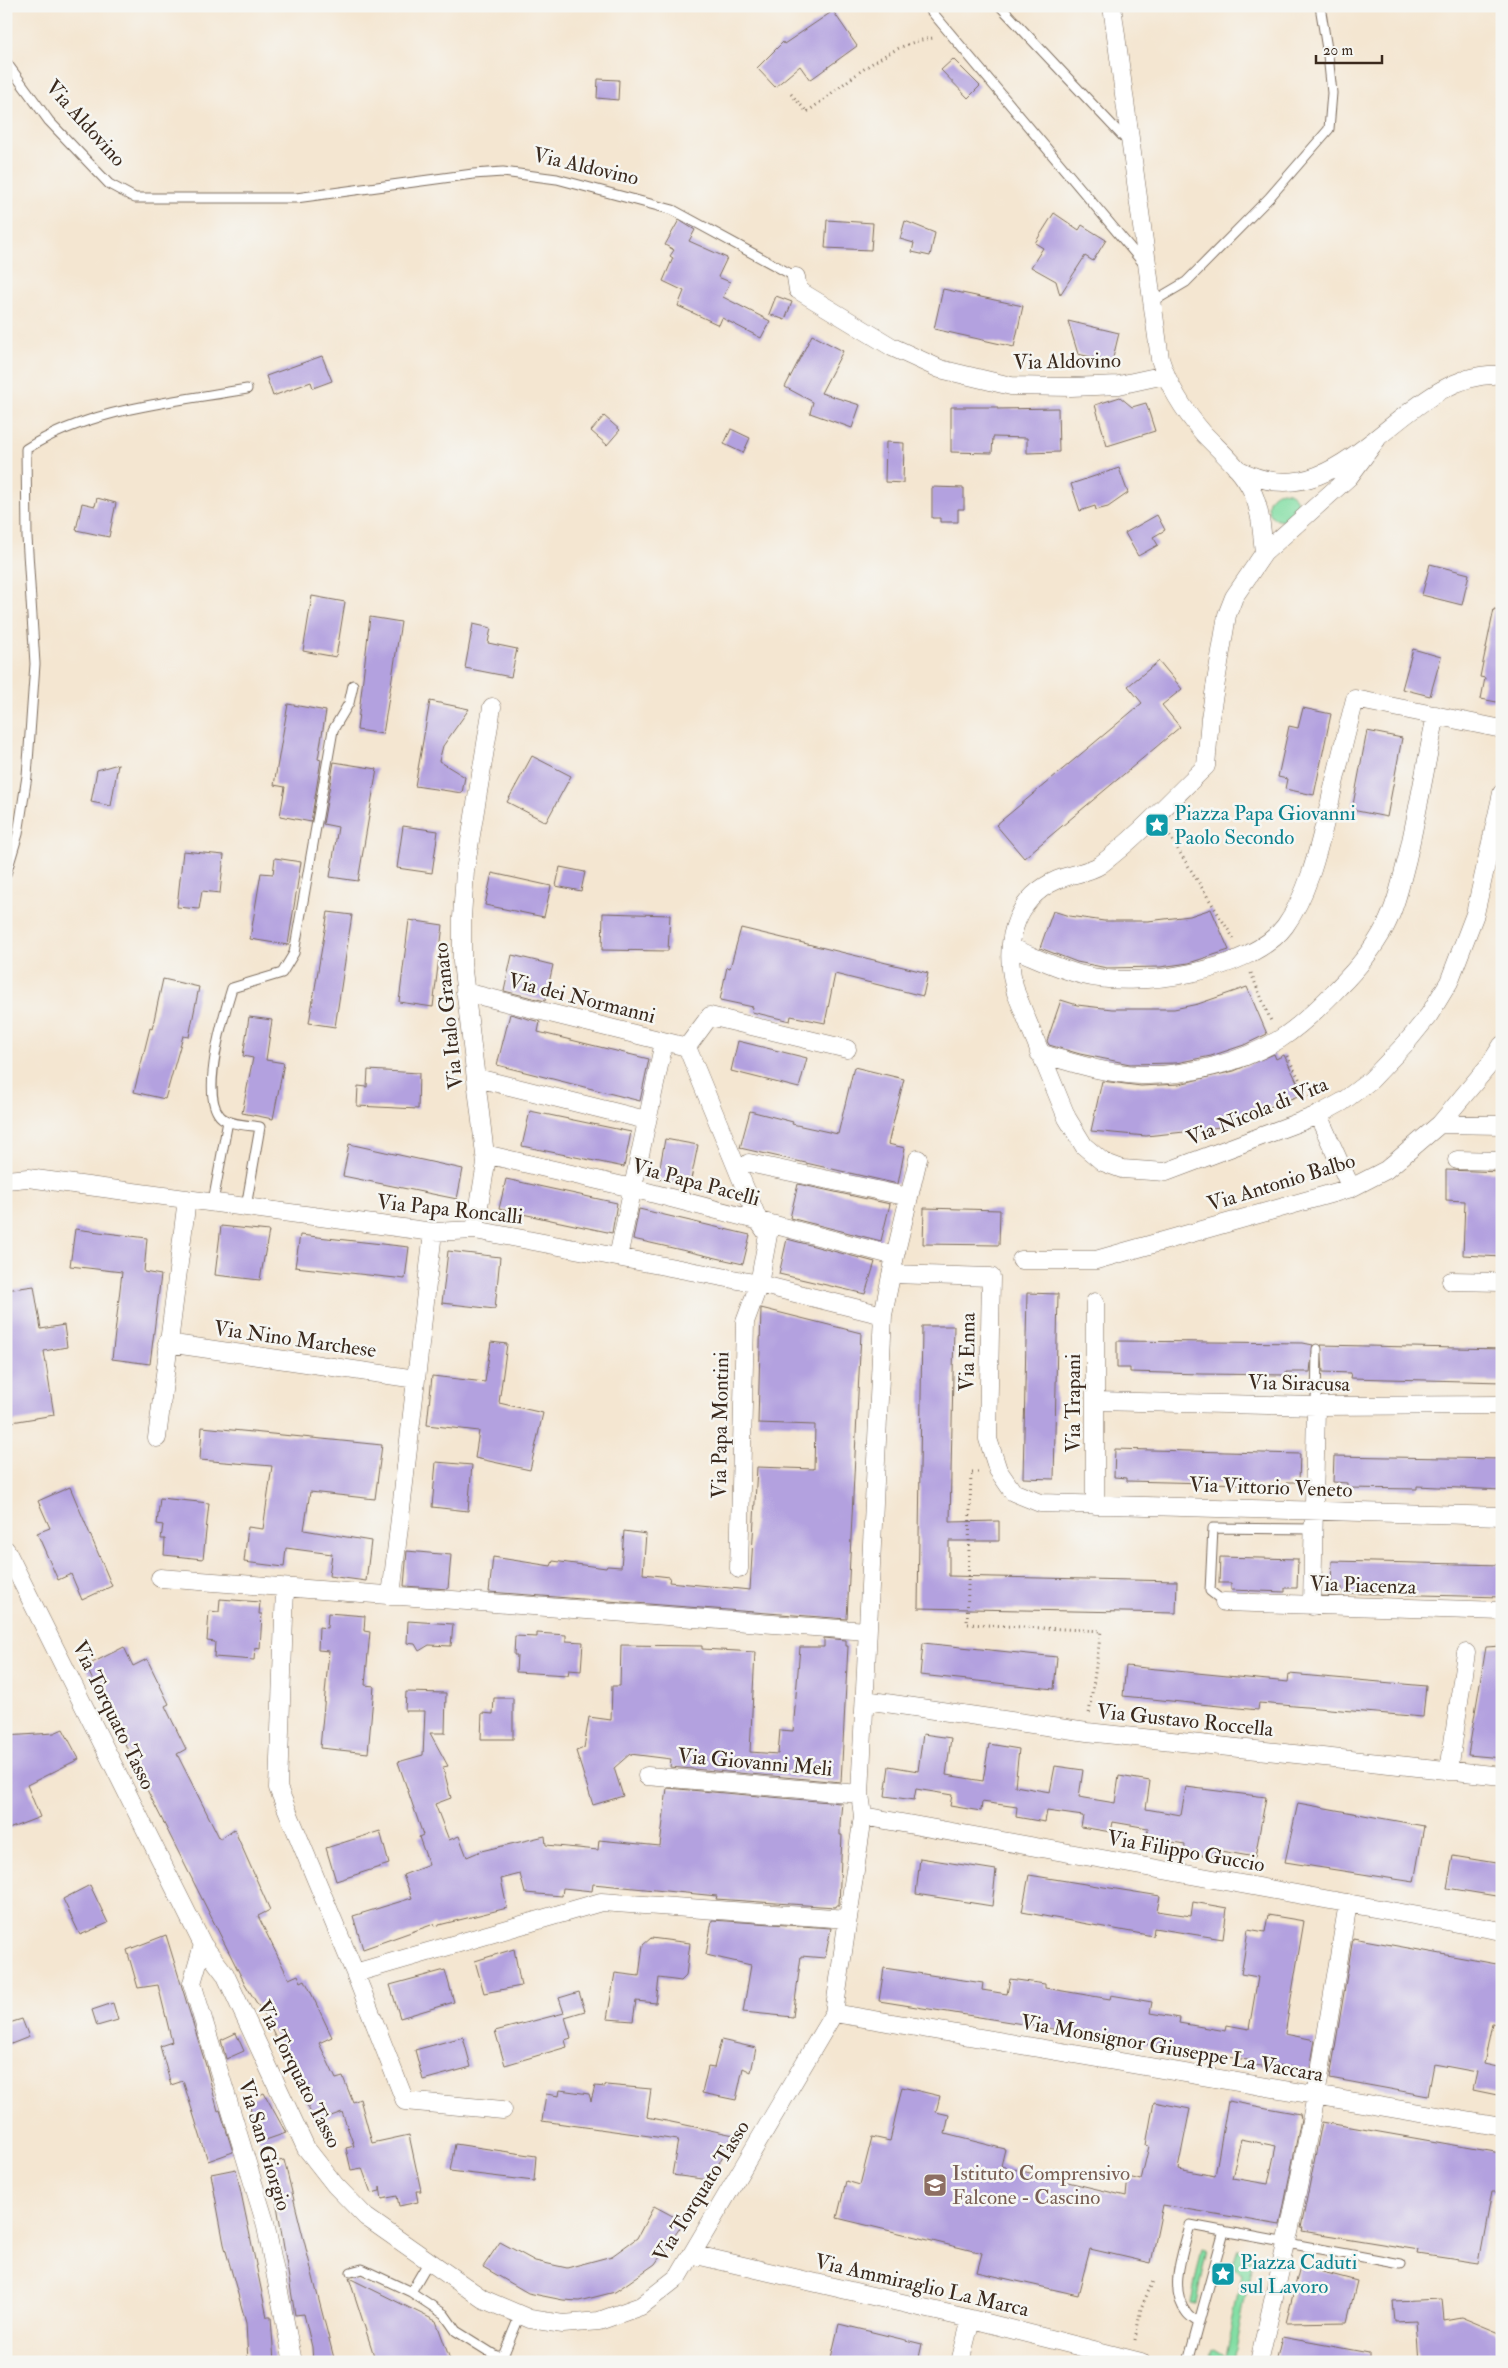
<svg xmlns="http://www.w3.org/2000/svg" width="1508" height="2368" viewBox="0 0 1508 2368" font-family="'IM FELL Double Pica',serif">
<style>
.green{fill:#83dea4;stroke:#5f8461}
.building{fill:#b3a1df;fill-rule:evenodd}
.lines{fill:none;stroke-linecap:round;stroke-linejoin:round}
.service-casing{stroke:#7c6c5d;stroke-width:11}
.minor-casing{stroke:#7c6c5d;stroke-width:19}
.path{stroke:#7c6c5d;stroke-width:3;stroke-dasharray:1 4;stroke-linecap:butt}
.service{stroke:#fff;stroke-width:9}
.minor{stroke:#fff;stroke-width:18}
.labels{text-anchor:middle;stroke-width:5;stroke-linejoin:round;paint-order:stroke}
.street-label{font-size:21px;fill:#3b2a1e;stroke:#f6f6f2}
.culture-label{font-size:21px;fill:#0d838f;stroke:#f6f6f2;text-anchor:start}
.education-label{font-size:21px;fill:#785e54;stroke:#f6f6f2;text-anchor:start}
</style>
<rect width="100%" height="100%" fill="#f6f6f2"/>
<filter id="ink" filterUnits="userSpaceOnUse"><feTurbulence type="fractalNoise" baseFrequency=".02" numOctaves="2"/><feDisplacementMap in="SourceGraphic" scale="10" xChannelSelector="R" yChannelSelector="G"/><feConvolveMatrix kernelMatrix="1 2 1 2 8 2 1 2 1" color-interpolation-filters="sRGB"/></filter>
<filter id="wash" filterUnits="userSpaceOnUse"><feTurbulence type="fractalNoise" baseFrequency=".0096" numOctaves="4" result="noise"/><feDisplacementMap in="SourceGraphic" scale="20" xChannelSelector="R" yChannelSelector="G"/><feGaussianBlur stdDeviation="1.12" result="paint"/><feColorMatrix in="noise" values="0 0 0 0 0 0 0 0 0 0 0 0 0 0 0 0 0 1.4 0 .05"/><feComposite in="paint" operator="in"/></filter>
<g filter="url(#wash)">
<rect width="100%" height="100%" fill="#f4e6d1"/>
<!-- green -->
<path class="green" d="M1268 506a15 15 0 1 1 30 0a15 15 0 1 1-30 0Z
M1202,2248L1207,2249L1196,2303L1191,2302Z
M1238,2249L1247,2251L1252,2263L1233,2360L1234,2362H1209L1212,2349L1225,2357L1242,2274L1233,2264Z"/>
<g id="blocks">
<!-- building -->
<path class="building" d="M833,11L857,46L810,80L800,66L775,87L757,68L783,42L784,44Z
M953,59L980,86L968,98L941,70Z
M598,79L619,80L618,100L597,98Z
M1054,213L1079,230L1082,225L1106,240L1093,261L1085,256L1060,295L1056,281L1031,267L1043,248L1035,243Z
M679,220L695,230L689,241L727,258L718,277L730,282L723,297L770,321L761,338L722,318L719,325L678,306L684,291L663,281L673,258L670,256L674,250L665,245Z
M827,220L873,223L871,250L825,248Z
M905,221L935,233L930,256L912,252L914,243L900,239Z
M943,289L1023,306L1014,347L934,329Z
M776,296L792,302L785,320L769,314Z
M1068,321L1119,333L1112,362L1078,354Z
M812,335L843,351L821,393L860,405L852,428L810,413L813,402L785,387Z
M322,356L332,381L313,388L311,382L273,396L266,376Z
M1120,397L1132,407L1146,403L1155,431L1107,446L1095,405Z
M951,407H997V409L1058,408L1059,452L1027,453V438L993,437L992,453L951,452Z
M604,416L620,430L607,445L591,431Z
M731,429L750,438L743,453L724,444Z
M886,442L904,443L903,483L885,482Z
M1119,468L1128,493L1108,507L1096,510L1095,506L1080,511L1071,484Z
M932,487L964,488V509H958V522H940V518H932Z
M97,498L116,503L109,537L76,530L82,503L95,506Z
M1157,515L1165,530L1153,537L1158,545L1138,556L1125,533Z
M1430,564L1469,574L1462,605L1422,595Z
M312,596L345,602L336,657L303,651Z
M1494,609L1502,610V703L1481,699L1485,678L1480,677Z
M370,617L401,622L383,734L357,730Z
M473,624L491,628L488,643L517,649L511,677L465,668Z
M1413,649L1441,657L1430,696L1402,689Z
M1159,661L1182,689L1162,705L1180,727L1024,858L996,825L1142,703L1128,686Z
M430,701L469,709L443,746L439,761L465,777L462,793L415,786Z
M288,704L326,711L318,759L321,760L311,822L280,816L285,787L274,785Z
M1303,708L1331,714L1314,795L1285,789L1287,779L1278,777L1289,726L1298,728Z
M1367,731L1402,738L1387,817L1352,810Z
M532,756L571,776L546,822L507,802Z
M334,762L377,769L358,881L330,877L338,827L323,824Z
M118,764L111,806L91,802L97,770Z
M403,826L438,831L432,873L397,868Z
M183,851L224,855L220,893L202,891L199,909L177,907Z
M275,858L301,862L288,945L250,939L261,873L273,874Z
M560,867L585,872L581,891L556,886Z
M492,873L551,886L544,917L485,905Z
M1211,909L1229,950L1189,963L1160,967L1107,968L1077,962L1040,948L1053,911L1069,916L1104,921H1148L1190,916Z
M328,912L352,915L335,1027L309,1023Z
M603,913L670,915L668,951L602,950Z
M409,920L443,925L433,1007L399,1002Z
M741,928L928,973L923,996L835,974L825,1023L791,1016L790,1021L752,1012L753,1007L720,1000L727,967L730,968Z
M512,955L553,965L545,1001L504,991Z
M163,979L199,987L189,1037L183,1036L165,1099L134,1092L150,1028L152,1029Z
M1247,987L1267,1034L1244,1045L1211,1056L1176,1063L1130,1064L1080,1054L1049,1045L1047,1041L1061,1000L1077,1005L1112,1009H1174L1198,1004Z
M510,1014L540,1022L538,1032L649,1059L640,1101L497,1065Z
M249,1017L272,1020L266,1060L284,1063L273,1119L242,1113L253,1058L243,1056Z
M738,1041L807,1058L799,1088L731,1071Z
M1274,1054L1276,1059L1284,1055L1303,1094L1219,1127L1194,1131L1146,1136L1091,1131L1102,1081L1141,1086L1179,1084L1234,1071Z
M854,1067L904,1079L888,1144L905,1148L898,1184L740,1148L750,1111L793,1122L792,1124L838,1134Z
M368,1070L419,1073L418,1109L357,1106L358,1086L367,1087Z
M530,1111L631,1132L624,1167L522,1146Z
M665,1139L698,1145L690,1184L658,1178Z
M349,1144L463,1169L457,1199L343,1176Z
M1446,1170L1502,1172V1257L1463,1255L1465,1201L1446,1200Z
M506,1179L617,1203L612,1233L499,1209Z
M798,1184L890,1204L881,1241L790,1218Z
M924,1208L1000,1210L999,1245L923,1244Z
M639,1209L750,1235L743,1264L633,1239Z
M221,1226L269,1231L260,1280L215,1275Z
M75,1229L147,1238L144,1272L161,1275L150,1364L112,1359L122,1272L70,1266Z
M300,1235L409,1247L405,1279L295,1267Z
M787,1239L875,1262L865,1294L779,1274Z
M448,1251L500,1257L495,1309L442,1303Z
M34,1286L41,1329L64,1325L67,1347L44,1351L54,1415L6,1423V1382L10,1381L6,1358V1290Z
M1027,1293L1058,1294L1054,1479L1023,1478Z
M761,1308L861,1333L847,1619L489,1592L493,1557L551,1566L553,1561L606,1568L607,1566L621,1567L624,1531L646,1534L643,1574L670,1577L669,1582L750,1590L757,1467L814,1469L815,1425L758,1423Z
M922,1326H954L950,1522L999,1521V1541H949V1576L1177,1581L1176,1613L918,1608Z
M1117,1341L1303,1343L1313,1345L1310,1372H1286V1375L1201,1374L1130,1372V1368H1117Z
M491,1342L507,1344L499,1403L543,1413L530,1470L475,1458L479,1431L427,1425L432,1376L485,1382Z
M1321,1345L1502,1349V1382L1350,1378L1351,1373L1323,1372Z
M202,1427L382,1445L375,1499L310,1492L304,1530L371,1541L366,1581L329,1576L332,1554L286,1548L284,1567L244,1562L248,1527L263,1529L272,1466L200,1460Z
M1115,1449L1300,1454L1299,1482H1287V1485L1127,1481V1478L1114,1477Z
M1334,1456L1502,1459V1490L1417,1486V1489L1347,1488V1483L1333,1482Z
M436,1462L472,1465L468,1511L432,1507Z
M70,1487L112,1586L82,1600L71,1574L58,1580L37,1533L50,1528L38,1501Z
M160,1498L209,1503L203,1559L164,1555L165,1539H161L163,1525L157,1524Z
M407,1551L451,1555L448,1589L404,1586Z
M1220,1557L1298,1559L1297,1588H1285V1592L1231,1590V1583H1219Z
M1332,1561L1502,1565V1597L1342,1593V1587H1331Z
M220,1599L260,1602L259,1614H262L260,1649L255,1648L254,1660L214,1657L215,1642L207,1641L209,1611L219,1612Z
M328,1613L365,1616L364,1631L370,1632L365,1685L374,1686L368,1753L320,1748L329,1651L318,1650L319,1627L327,1628Z
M408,1621L453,1624L451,1646L429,1645L419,1651L415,1644L407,1643Z
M537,1633L566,1635V1641L583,1642L581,1671L569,1670L568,1675L516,1672L517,1655H514L515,1636L537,1637Z
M824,1638L846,1640V1646H848L841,1782L670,1767L671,1759L630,1754L614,1768L623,1796L593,1805L576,1751L584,1748L589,1717L611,1720L612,1686H620L621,1645L702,1646V1649L755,1652L750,1752L778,1754L780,1730L793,1731L800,1647H824Z
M923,1643L1057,1657L1054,1689L920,1675Z
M1502,1646V1758L1468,1755L1486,1647Z
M124,1647L133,1666L147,1659L169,1704L165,1706L186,1749L177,1754L220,1839L234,1829L270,1910L258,1916L289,1979L298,1975L301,1982L305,1980L332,2037L319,2043L336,2079L343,2077L353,2102L360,2099L372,2143L409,2135L421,2191H416L418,2202L399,2206L397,2196L382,2199L380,2187V2191L371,2193L362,2168L351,2170L346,2148L354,2146L342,2112L315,2122L269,2023L245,1984L130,1756L101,1683L95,1685L86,1666Z
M1126,1666L1288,1682L1289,1674L1426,1686L1423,1717L1259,1703L1258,1710L1123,1696Z
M406,1692L446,1693L445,1733H430L448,1766L443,1767L451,1798L435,1804L449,1840L459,1836L467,1857L481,1851L545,1836L546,1845L598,1850L599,1840L660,1846L667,1788L840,1803H842L840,1823V1835H842L839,1905H836L835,1907L716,1899L717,1896L593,1884L592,1891L563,1888L562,1896L525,1893L520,1874L501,1879L507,1908L435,1926L434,1924L363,1949L353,1916L412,1898L403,1875L429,1865L419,1837L423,1835L398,1762L423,1755L425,1711H405Z
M494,1698H513V1739H481L482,1713L493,1714Z
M63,1729L79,1759L27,1785L40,1817L6,1830V1736L54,1733Z
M923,1734L951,1738L946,1775L983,1781L989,1744L1019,1749L1015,1786L1050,1792L1055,1766L1083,1770L1079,1797L1115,1803L1119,1776L1150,1781L1146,1809L1181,1815L1186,1787L1266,1797L1255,1857L1215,1850L1214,1857L1184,1852L1185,1844L1147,1838L1148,1828L1113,1822L1111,1832L1081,1827L1083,1816L1047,1811L1045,1822L1016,1817L1017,1807L982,1802L981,1811L950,1806L952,1795L916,1789L914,1800L885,1796L889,1766L918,1771Z
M1298,1803L1424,1826L1414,1882L1285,1862Z
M380,1831L389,1864L336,1881L326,1848Z
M1453,1856L1502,1864V1897L1447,1888Z
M920,1858L996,1870L992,1906L916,1894Z
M1029,1875L1160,1896L1157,1911L1191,1916L1193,1902L1227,1908L1223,1939L1154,1928L1153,1936L1022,1912Z
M90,1885L108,1923L80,1935L63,1899Z
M1268,1915L1304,1921L1285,2034L1315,2040L1310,2070L1271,2064L1270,2067L1254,2065V2061L879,2001L884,1968L983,1983L982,1990L1007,1994L1010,1979L1045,1984V1988L1110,1999L1111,1995L1152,2002L1150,2013L1180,2018L1179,2023L1226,2031L1227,2025L1249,2029L1258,1977L1241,1974L1244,1957L1248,1929L1265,1932Z
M712,1920L831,1928L825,1958L801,1956L793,2017L743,2012L751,1965L706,1955Z
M166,1935L207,2069L218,2111L220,2110L233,2152L208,2161L183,2081L171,2085L160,2046L172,2042L158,1985L138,1988L127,1950Z
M651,1938L690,1943L686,1976L681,1981L659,1978L656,2003L636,2001L633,2021L607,2019L615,1973L639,1976L643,1945Z
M1353,1938L1502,1965V2025L1492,2023L1484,2064L1502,2068V2096L1473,2090L1477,2072L1434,2064L1428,2096L1330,2078Z
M514,1949L521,1986L484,1993L475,1961Z
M445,1970L454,2002L400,2018L390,1985Z
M579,1992L585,2011L565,2017L571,2038L565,2040L567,2047L505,2065L495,2031L564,2013L559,1998Z
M113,2003L118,2020L97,2026L92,2010Z
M22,2019L29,2037L6,2046V2024Z
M236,2033L244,2051L226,2059L221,2040Z
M463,2037L471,2067L423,2080L415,2050Z
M721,2040L756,2048L751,2072L743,2068L736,2100L702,2093L708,2067L714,2068Z
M606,2085L651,2089L647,2117L734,2135L710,2180L672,2175L678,2140L542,2121L546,2094L559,2096L560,2090L589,2094L591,2101L595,2086L605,2087Z
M902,2087L940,2096L936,2112L949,2115L945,2134L1005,2149L1001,2166L1126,2196L1128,2177L1141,2180L1149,2146L1146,2145L1154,2102L1190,2109L1178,2169L1215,2176L1228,2101L1300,2114L1301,2119L1280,2225L1163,2205L1151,2263L1090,2249L1078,2295L977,2272L982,2253L837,2218L846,2181L860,2185L872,2137L890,2141ZM1241,2139L1276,2146L1268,2184L1232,2178Z
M264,2093L286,2133L260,2142L248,2100Z
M1322,2122L1500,2153L1497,2170L1501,2171L1498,2192H1492L1479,2263L1418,2254L1419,2250L1302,2231L1303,2228H1301Z
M455,2144L536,2156L534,2181L450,2171Z
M284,2160L316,2289L335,2362H313L312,2347L304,2314L295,2315L275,2193L267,2163Z
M236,2169L267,2317H271L274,2362H248L246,2323L224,2244L211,2174Z
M654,2206L684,2222L655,2264L615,2292L579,2301L563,2300L528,2293L483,2267L500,2242L535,2261L567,2268L612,2256L637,2238Z
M1300,2266L1357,2281L1347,2322L1286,2323Z
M349,2278L436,2321L451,2362H376Z
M1442,2299L1444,2320L1461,2317L1502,2334V2362H1419L1416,2321L1395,2322L1393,2301Z
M839,2324L922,2344L918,2362H830Z
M1282,2337L1369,2353V2362H1276Z"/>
</g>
</g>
<g filter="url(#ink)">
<use href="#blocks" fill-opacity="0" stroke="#7c6c5d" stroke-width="1"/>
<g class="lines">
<!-- service casing -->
<g class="service-casing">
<path id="service" d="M927,6L1144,264
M1000,6L1129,143
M6,62L49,121L109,184L135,198H296L473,174L503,172L557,179L673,210L796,277
M1152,302L1186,282L1269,198L1329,129L1332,93L1328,55L1320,6
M6,874L18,834L27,776L35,664L27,537L26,449C90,408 173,402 247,389
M213,1202L228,1121
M246,1207L260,1127C249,1125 228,1125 220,1116C200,1094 224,1014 232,988L282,973L294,953L333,730L349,703L353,685
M1316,1406L1317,1349
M1224,1602L1210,1591L1213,1528L1313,1529
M351,2272L362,2269L411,2292L429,2261
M411,2292L444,2314L456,2331L496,2356H503L520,2315
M1199,2323C1195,2320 1190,2317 1187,2313C1167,2289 1184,2250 1190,2225L1401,2264
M1188,2362L1224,2231"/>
</g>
<!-- minor casing -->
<g class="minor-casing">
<path id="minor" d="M1112,6L1160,359C1169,388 1185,412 1204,434C1221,452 1243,470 1253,493C1261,512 1262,533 1264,553
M796,277L798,290L892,347L940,369L1011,386L1071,387L1119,385L1165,375
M1377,439L1349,477L1264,553L1234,597L1227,615L1210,718L1206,766C1171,800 1138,836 1100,865C1088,873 1070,874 1057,880C1011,900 1003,949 1016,993L1067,1118L1084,1146L1103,1162L1122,1169L1166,1172L1318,1115L1342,1102L1371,1080L1407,1042L1429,1015L1449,982L1475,914L1502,793
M1236,468C1344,530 1402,367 1502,375
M1012,948C1035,957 1059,969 1083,975C1136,989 1251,972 1285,926C1310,891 1319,846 1329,806C1337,770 1346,734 1355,699L1502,729
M465,992L687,1047
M687,1047L759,1222L768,1235L759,1284L745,1322L739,1569
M687,1047L710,1016L847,1049
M1039,1053C1073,1063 1106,1074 1142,1075C1187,1076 1241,1063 1280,1039C1302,1025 1321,1006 1339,987C1357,969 1373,950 1385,927C1396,906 1401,882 1407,859C1418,811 1426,763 1436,715
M477,1078L646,1120
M1318,1115L1351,1188
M1440,1124L1502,1125
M485,1154L632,1188L895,1256
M1457,1160L1502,1161
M749,1163L909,1197
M6,1180L28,1178L433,1232L475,1230L759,1284L883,1315
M475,1230L486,1163L462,962V918L465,871L492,707
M618,1257L664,1042
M1021,1260H1096L1351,1188L1386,1170L1440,1124L1490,1064L1502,1045
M891,1274L991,1277L988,1439L998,1470L1013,1492L1040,1503L1502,1516
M1451,1281L1502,1282
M167,1343L416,1379
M1096,1401L1316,1406L1502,1405
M157,1438L187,1199
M1095,1505V1302
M6,1550L203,1945L225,1974L306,2148L335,2185L366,2217L483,2299L530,2319L563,2324L599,2321L641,2306L679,2276L834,2013L863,1816L860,1794L883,1315L895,1256L918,1159
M160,1578L867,1631
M285,1588L278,1788L355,1973L601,1902L848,1919
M391,1596L433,1232
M1224,1602L1502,1611
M1312,1606L1316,1406
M865,1700L1087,1732L1502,1776
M1449,1771L1466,1653
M647,1776L860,1794
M863,1816L1502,1931
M203,1945L192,1983L265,2222L293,2362
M355,1973L405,2101L503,2110
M834,2013L1502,2127
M692,2254L971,2319L1141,2362
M960,2362L971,2319
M1259,2362L1290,2227L1316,2096L1348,1903"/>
</g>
<!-- path -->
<path class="path" d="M791,94L807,112C843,86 890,41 935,38
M1167,832L1234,939
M1251,973L1271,1021
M1287,1056L1310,1099
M978,1472H971L967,1624L1101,1631L1089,1714
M1135,2340L1141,2308L1154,2279"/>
<!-- service -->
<use href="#service" class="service"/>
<!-- minor -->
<use href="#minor" class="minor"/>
</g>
</g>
<!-- icons -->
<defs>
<g id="sight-square" transform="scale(1.25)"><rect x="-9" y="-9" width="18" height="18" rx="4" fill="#0f9aa8" stroke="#f6f6f2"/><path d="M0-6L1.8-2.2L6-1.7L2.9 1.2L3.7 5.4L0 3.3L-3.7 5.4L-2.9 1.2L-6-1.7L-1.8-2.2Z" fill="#fff"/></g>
<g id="school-square" transform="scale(1.25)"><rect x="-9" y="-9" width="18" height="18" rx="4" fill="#8d6e63" stroke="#f6f6f2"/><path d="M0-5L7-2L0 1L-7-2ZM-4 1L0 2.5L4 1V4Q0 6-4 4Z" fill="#fff"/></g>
</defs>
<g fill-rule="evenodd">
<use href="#sight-square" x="1157" y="825"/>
<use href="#school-square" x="935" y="2185"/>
<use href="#sight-square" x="1223" y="2274"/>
</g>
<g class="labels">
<!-- street labels -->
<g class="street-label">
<text transform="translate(86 123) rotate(48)" y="7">Via Aldovino</text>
<text transform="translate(586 166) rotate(13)" y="7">Via Aldovino</text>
<text transform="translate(1067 361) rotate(-1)" y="7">Via Aldovino</text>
<text transform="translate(582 998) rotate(14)" y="7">Via dei Normanni</text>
<text transform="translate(448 1016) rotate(-96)" y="7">Via Italo Granato</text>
<text transform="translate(1257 1111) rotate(-22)" y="7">Via Nicola di Vita</text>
<text transform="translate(696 1182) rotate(15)" y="7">Via Papa Pacelli</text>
<text transform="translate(1281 1182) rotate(-17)" y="7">Via Antonio Balbo</text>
<text transform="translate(450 1209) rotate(6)" y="7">Via Papa Roncalli</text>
<text transform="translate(295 1339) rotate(8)" y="7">Via Nino Marchese</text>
<text transform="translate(967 1352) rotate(-89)" y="7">Via Enna</text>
<text transform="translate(1299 1383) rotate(1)" y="7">Via Siracusa</text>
<text transform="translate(1073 1403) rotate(-90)" y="7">Via Trapani</text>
<text transform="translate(720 1425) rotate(-89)" y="7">Via Papa Montini</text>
<text transform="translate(1271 1487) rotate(2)" y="7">Via Vittorio Veneto</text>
<text transform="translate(1363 1585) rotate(2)" y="7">Via Piacenza</text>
<text transform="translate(114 1715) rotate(64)" y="7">Via Torquato Tasso</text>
<text transform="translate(1185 1720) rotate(6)" y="7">Via Gustavo Roccella</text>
<text transform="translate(755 1762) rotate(5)" y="7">Via Giovanni Meli</text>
<text transform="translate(1186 1851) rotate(10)" y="7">Via Filippo Guccio</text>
<text transform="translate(1172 2048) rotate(10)" y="7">Via Monsignor Giuseppe La Vaccara</text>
<text transform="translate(299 2074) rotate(63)" y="7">Via Torquato Tasso</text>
<text transform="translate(265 2145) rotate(73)" y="7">Via San Giorgio</text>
<text transform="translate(701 2191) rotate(-58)" y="7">Via Torquato Tasso</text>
<text transform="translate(922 2285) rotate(13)" y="7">Via Ammiraglio La Marca</text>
</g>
<!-- culture labels -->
<g class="culture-label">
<text x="1174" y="820">Piazza Papa Giovanni<tspan x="1174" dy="24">Paolo Secondo</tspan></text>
<text x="1240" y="2269">Piazza Caduti<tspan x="1240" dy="24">sul Lavoro</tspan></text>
</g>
<!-- education labels -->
<g class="education-label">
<text x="952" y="2180">Istituto Comprensivo<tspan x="952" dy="24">Falcone - Cascino</tspan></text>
</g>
</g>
<!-- margin -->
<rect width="1508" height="2368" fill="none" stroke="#f6f6f2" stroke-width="25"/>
<!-- scale -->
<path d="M1316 55v8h66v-8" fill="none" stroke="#3b2a1e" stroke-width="2.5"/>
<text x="1323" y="55" font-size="15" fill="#3b2a1e" stroke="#f6f6f2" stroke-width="4" paint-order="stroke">20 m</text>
</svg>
